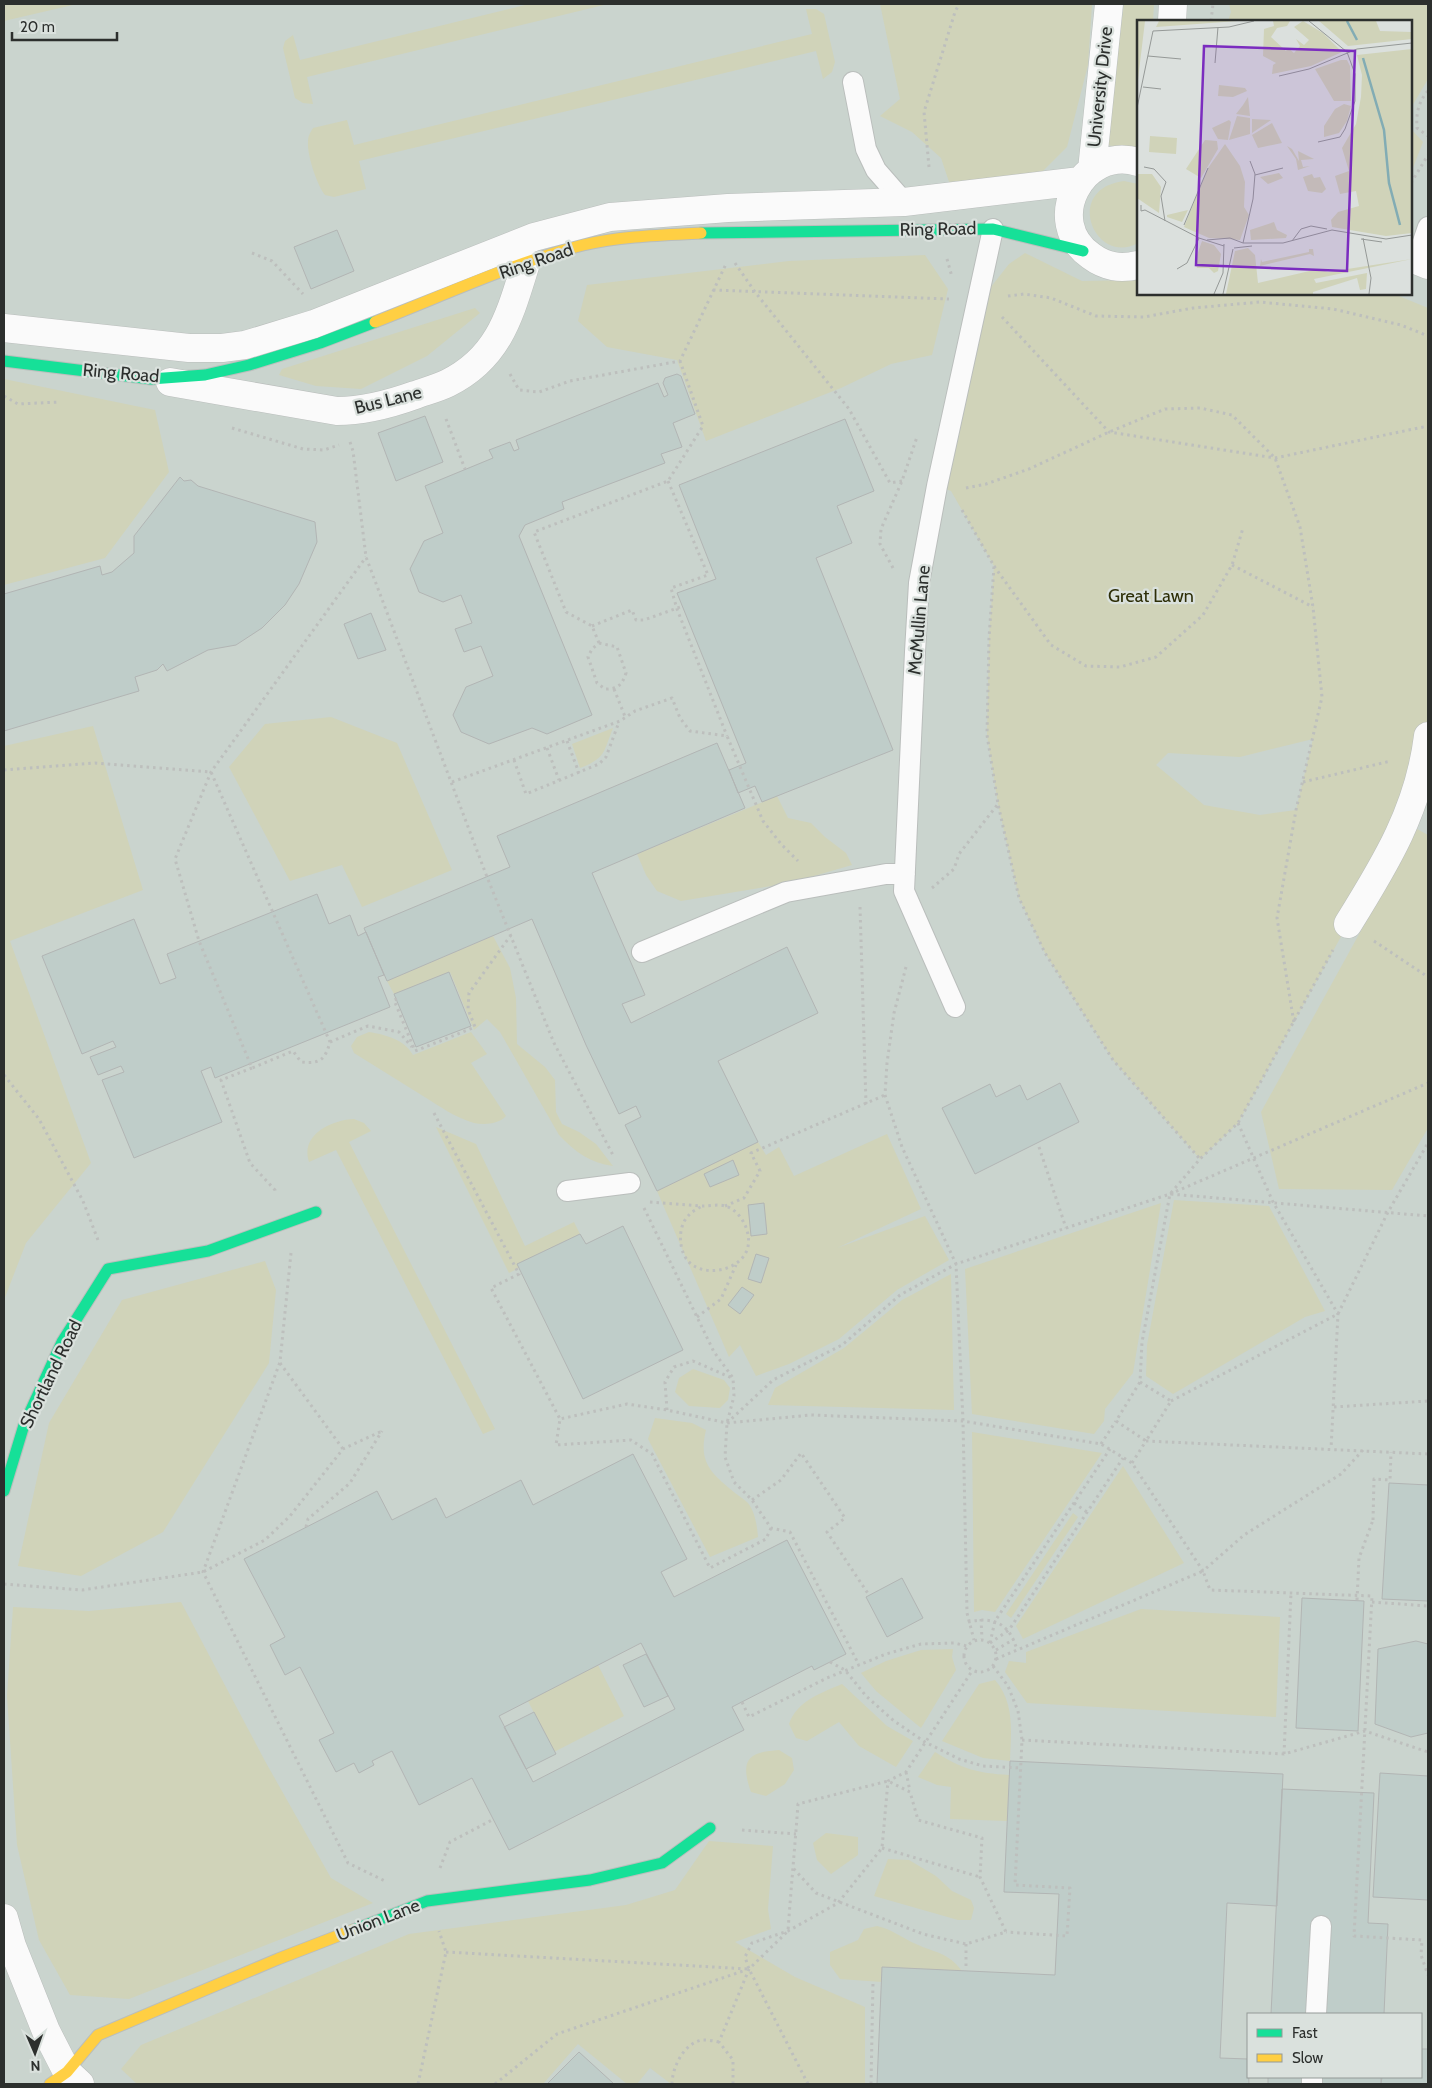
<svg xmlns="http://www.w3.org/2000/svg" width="1432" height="2088" viewBox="0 0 1432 2088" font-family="Cabin,sans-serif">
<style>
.built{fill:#cad4ce;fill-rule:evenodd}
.green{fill:#d0d3b9;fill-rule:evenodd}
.building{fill:#bfcdc9;stroke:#b2b5b4;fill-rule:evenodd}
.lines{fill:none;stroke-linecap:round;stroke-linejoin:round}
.lane-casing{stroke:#babebc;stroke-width:22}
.street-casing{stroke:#babebc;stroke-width:29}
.fast-casing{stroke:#babebc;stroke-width:13}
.slow-casing{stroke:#babebc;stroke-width:13}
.path{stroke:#bdbfbd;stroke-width:3;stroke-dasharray:2.5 4;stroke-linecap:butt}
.lane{stroke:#fafafa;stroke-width:20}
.street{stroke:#fafafa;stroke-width:28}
.fast{stroke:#16e098;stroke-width:11}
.slow{stroke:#ffcf43;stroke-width:11}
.path-bridge{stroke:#bdbfbd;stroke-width:3;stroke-dasharray:2.5 4;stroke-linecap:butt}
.labels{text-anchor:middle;stroke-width:4.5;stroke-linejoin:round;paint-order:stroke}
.street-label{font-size:18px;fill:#2c2f2d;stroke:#dae1dd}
.park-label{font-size:18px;fill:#2d2e07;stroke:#dae1dd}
.inset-river{fill:none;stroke:#82acb4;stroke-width:2.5}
.inset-road{fill:none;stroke:#959997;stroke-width:1}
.view{fill:#7b2cbf;fill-opacity:0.15;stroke:#7b2cbf;stroke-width:2.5}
.inset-edge{fill:none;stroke:#2c2f2d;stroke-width:2.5}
</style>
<rect width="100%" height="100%" fill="#dbe0dd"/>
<!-- built -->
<path class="built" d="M4,4H1428V2084H4ZM1138,21H1411V294H1138ZM1248,2014H1421V2077H1248Z"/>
<!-- green -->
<path class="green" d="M4,4H77L4,21Z
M529,4H608L307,77L313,104L303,103L295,98L283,48L285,41L293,35L300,60Z
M880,4H1092L1088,65L1067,147L1041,173L949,182L941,158L912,132L880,116L900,99Z
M1124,4H1154L1153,21H1138V149L1105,145Z
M1229,4H1428V79L1411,108V21H1228L1231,12Z
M806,9H816L824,14L835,62L832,72L823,79L816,51L359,161L366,189L334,197L325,195C317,185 307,155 308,142C308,136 310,133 313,128L347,120L354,145L812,34Z
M1411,129L1423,142L1411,173Z
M1124,181L1138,184V243C1095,267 1062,189 1124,181Z
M1025,253L1082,281L1138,280V294H1394L1428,308V736L1348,924L1238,1123L1200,1159L1113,1060L1045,953L1019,898L998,804L987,735L989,638L994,566L951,491L937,486L976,306L1009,264ZM1313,739L1296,810L1260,815L1204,805L1156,765L1168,753L1240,757Z
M925,255L948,289L932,355L891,364L841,388L706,441L677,360L607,347L578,321L587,285L789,261Z
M475,308L480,313L427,356L361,389L316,386L279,375L282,369Z
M4,379L155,410L169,472L105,558L4,585Z
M331,717L397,743L452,870L362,907L342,865L290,881L229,767L265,724Z
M93,726L143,890L10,941L91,1163L26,1243L4,1300V746Z
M613,728C603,753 606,758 580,768L572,744Z
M777,796L788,818L811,823L825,837L846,853L852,865L790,883L681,901L657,891L646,875L637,854Z
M1417,829L1428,835V1128L1392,1190L1279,1189L1261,1112Z
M493,936L510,968L516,998L517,1044L545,1067L555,1080L556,1112L562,1124L579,1132L596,1144L613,1166C590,1163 575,1152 559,1135L500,1032L487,1019L474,1030L450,972L394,994L387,981Z
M369,1032C386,1035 404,1039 413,1055L471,1032L487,1054L471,1063L506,1116C499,1124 485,1125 474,1123C456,1118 439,1106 423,1096C400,1082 377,1067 354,1053L351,1046L357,1037Z
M354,1119L364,1123L371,1131L349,1142L495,1429L483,1434L336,1150L309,1162C300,1135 331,1120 354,1119Z
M436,1127L476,1144L525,1246L574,1222L580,1234L517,1264L519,1268L509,1273Z
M887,1134L921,1209L837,1248L925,1216L949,1260L897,1290L839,1339L789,1364L756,1376L740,1345L729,1357L657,1191L758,1142L766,1155L779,1147L794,1176Z
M1174,1200L1269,1206L1325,1311L1305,1317L1173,1394L1146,1376L1147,1345Z
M1161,1203L1133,1373L1105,1409L1104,1421L1094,1434L972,1414L965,1269Z
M265,1261L276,1290L269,1363L163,1532L81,1576L18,1566L49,1423L122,1300Z
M951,1274L954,1410L768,1405L775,1388L844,1348L902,1300Z
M693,1369L724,1380L730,1388L728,1400L720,1408L689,1406L675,1392L679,1378Z
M655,1418L692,1423L706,1430C698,1463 711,1473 735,1493C739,1496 744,1499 748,1503C755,1512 757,1525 758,1537L710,1557L648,1439Z
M972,1432L1102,1453L995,1612L982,1610L974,1612Z
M1123,1466L1184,1563L1023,1639L1016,1626Z
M1073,1513L1078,1517L1011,1618L1006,1614Z
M181,1602L265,1761L331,1878L373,1903L129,1999L70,1995L39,1940L17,1845L7,1696L13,1607L89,1611Z
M1141,1609L1280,1617L1276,1717L1027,1703L1005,1672L1009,1661L1026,1663V1652Z
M953,1649L952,1657L956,1670L921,1728L876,1691L861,1673L886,1661L921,1650Z
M598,1665L624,1716L554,1752L528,1701Z
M995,1680C1015,1703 1011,1732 1010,1761L983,1758L942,1741L979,1684Z
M842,1684L887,1726L913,1741L896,1767L859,1746L839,1722L807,1741L796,1738L789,1724C797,1701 821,1693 842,1684Z
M779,1750L792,1758L794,1770L785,1784L766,1796L751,1792C740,1761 747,1752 779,1750Z
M935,1752C962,1769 977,1773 1009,1775L1007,1821L950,1819L951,1787L937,1785L918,1777Z
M826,1833L858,1837V1855L831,1874L817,1860L813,1843Z
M709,1841L773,1846L768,1909L771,1929L735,1942L795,1977L865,2007V2084H671L650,2068L637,2084H627L578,2044L543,2084H137L121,2069L141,2045L409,1934L626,1905L675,1890Z
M888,1859L909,1860L936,1876L952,1891L971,1900L974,1908L971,1920H958L874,1896Z
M877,1926C892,1929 902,1938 916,1944C935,1953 948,1952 962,1971L883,1967L882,1982L840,1979L830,1965V1952L858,1940L864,1929Z"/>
<!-- building -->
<path class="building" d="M337,230L354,271L311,289L294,247Z
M677,374L681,376L695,414L673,423L682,447L661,454L665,463L562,502L564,509L525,525L519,536L592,715L547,734L532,728L489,744L461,732L453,715L466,687L493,676L481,646L464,652L455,629L472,623L461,595L443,602L419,592L410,569L424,541L443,533L425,486L493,458L489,450L510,442L514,451L519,449L516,440L658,383L664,397L668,395L663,383L665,378Z
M425,416L443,462L396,481L378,433Z
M845,419L874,491L837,506L852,543L816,558L893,750L762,802L755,786L738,793L729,770L746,763L677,593L716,579L679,485Z
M180,477L184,481L191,480L198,486L315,522L317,542L299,584L285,605L262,628L236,645L208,650L167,671L163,664L157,670L135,677L139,691L4,731V594L100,566L102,575L112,572L134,553V536Z
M371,613L386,650L358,659L344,624Z
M717,743L745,808L592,873L645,995L622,1004L631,1023L787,947L818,1013L718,1061L758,1142L657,1191L625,1125L641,1117L636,1106L619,1114L586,1045L532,919L387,981L364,928L510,867L497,836Z
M317,894L329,924L350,915L358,936L366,932L384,975L378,977L390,1007L215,1078L211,1067L201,1071L222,1122L134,1158L102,1080L124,1072L121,1066L98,1075L90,1057L116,1047L113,1041L82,1054L42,956L134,919L160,984L176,978L167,954Z
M449,972L471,1026L416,1047L394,994Z
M1060,1083L1079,1122L975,1174L942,1108L990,1084L996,1097L1020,1085L1027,1100Z
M733,1160L739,1175L710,1187L704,1174Z
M764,1203L767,1234L751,1236L748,1205Z
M623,1226L683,1350L583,1399L517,1264L580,1234L586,1244Z
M756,1254L769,1258L761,1283L748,1279Z
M742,1287L754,1295L740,1314L728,1305Z
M633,1454L687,1559L661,1572L674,1597L787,1540L846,1654L814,1670L812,1666L732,1707L744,1730L509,1850L472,1778L419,1805L392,1751L372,1761L374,1765L359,1773L354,1763L336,1772L319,1740L334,1733L300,1667L285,1675L270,1645L285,1637L244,1559L377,1491L392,1520L436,1498L446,1518L521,1480L533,1505ZM641,1643L675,1709L533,1782L499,1716Z
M1389,1483L1428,1485V1601L1382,1599Z
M902,1578L923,1618L887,1637L866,1597Z
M1302,1598L1364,1601L1358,1731L1296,1728Z
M1416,1641L1428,1644V1733L1411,1737L1375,1724L1378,1649Z
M646,1654L668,1696L644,1707L623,1665Z
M534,1712L556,1754L526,1769L504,1727Z
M1010,1761L1283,1774L1277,1906L1227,1903L1220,2058L1248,2059L1249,2084H877L882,1967L1055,1975L1059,1894L1004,1892Z
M1380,1773L1428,1776V1900L1373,1897Z
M1282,1789L1374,1793L1368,1923L1388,1924L1384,2014H1271Z
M1421,2049H1428V2084H1381L1382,2077H1421Z
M579,2052L613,2083L614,2084H547Z
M1268,2077H1381V2084H1268Z"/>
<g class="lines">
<!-- lane casing -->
<g class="lane-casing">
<path id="lane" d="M853,82L866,149L876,170L904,202
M1417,259L1428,227
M642,952L786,892L886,874H905
M955,1007L904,891L915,652L919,583L937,486L993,229
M567,1191L630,1183
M1316,2014L1321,1926
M1312,2084V2077"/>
</g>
<!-- street casing -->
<g class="street-casing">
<path id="street" d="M1172,21L1173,4
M1138,162C1082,145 1042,222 1091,256C1106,267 1120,269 1138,265
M1092,170L1109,4
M1411,258L1428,265
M4,328L189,348H222L245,345L314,324L534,237L610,217L728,208L904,202L1080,181
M170,382L337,411C365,411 390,404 415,395C426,391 438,388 448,383C500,357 510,314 526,263
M1348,924C1386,863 1419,809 1428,736
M4,1918L12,1946L46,2031L67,2072L80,2084"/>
</g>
<!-- fast casing -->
<g class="fast-casing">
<path id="fast" d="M701,233L993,229L1083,251
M4,361L151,379L205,375L249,365L320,343L375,322
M4,1491L24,1425L62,1342L108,1269L208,1251L316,1212
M353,1930L427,1901L590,1880L662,1863L710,1828"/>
</g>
<!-- slow casing -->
<g class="slow-casing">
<path id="slow" d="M375,322C442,296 515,262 583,245C621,236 662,235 701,233
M50,2084L67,2072L98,2035L278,1959L353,1930"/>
</g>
<!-- path -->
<path class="path" d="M1211,21L1213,4
M1428,91C1418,102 1416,114 1417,128L1428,136
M929,167L924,112L955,12L959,4
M1411,183L1428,155
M252,253L272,261L303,294
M947,259L952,277
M735,263L755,292L849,409L890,483L902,481
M713,290L949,299
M1008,296L1024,294L1051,298L1096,316L1144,317L1193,308L1260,302L1333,309L1401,325L1428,336
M1002,317L1109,432L1275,458L1428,426
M510,374L519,390L539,392L570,381L680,361L726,264
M4,396L18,404L60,402
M446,419L465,469
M232,428L303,449L324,450L339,445
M350,442L353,451L366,557L487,877L554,1043L614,1157
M668,481L708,575L671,588L677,609L727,736
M966,488L986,484L1029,469L1109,432L1165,409L1200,408L1232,415L1275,458L1300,527L1313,607L1322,697L1296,810L1277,918L1294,1023
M962,510L994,566L989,638L987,735L998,804L1019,898L1045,953L1113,1060L1200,1159
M1232,565L1313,607
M994,566L1051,645L1086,666L1120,667L1156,657L1203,615L1232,565L1243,528
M893,568L880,544L881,529L902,481L917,437
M592,626L632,610L636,620H644L683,606
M599,643L592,626L566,612L534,532L668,481L703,426L680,361
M599,643L617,647L626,673C622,685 618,689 605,689L597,683L588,657L592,649Z
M614,689L626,719
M567,741L579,773
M547,748L559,780
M514,760L526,794L599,764L606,757L619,722
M4,770L95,763L211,772L330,1042C325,1060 320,1064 301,1062L293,1051L252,1068L199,941L175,859L211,772L366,557
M452,782L620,721L635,711L672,698L680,718L690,731L727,736L763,821L781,844L798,861
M1303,782L1391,761
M932,888L954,869L959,854L998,804
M860,907L866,1104
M1374,941L1428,977
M906,967L894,1013L887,1063L885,1095L902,1147L956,1264L963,1421L967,1613L974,1640
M397,999L394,1000L415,1051L475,1027L468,1009L469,993L511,935
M330,1042L368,1026L399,1032L412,1047
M252,1068L221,1080L250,1163L275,1190L276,1194
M4,1075L39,1119L83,1201L98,1240
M434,1113L519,1274L491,1288L560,1419
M1238,1123L1273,1202L1338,1314L1331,1449
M1039,1147L1066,1228
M1170,1194L1428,1083
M650,1202L701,1206
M702,1206C709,1206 718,1204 725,1206C741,1210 753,1234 747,1250C740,1269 711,1276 694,1266C678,1257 676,1227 689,1215C692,1211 698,1209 702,1206Z
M725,1206L744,1198L760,1171L751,1153L885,1095
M644,1208L714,1352L733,1378L734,1396L727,1423L725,1457L734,1482L752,1500L771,1528L790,1532L859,1665
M291,1253L280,1362L203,1572L348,1863L387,1882
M697,1317L721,1299L736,1265
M280,1363L343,1449
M1140,1382L1171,1401L1146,1441L1116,1421L1140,1382L1142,1342L1170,1194L1200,1159L1238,1123L1333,950
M1171,1401L1338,1314L1388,1212L1428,1143
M1334,1407L1428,1401
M667,1410L665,1382L674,1367L693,1361L732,1378
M727,1423L773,1380L842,1345L900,1295L956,1264L1170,1194L1428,1216
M1101,1444L1116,1421
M1132,1463L1146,1441L1428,1454
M752,1500L781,1480L801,1453L845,1518L827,1532L869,1595
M1074,1503L1087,1512
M1373,1520L1374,1479L1390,1480L1391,1452
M306,1527L308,1519L350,1483L382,1431
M771,1528L766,1539L710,1568L652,1454L631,1440L556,1445L560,1419L627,1404L667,1410L727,1423L811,1415L963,1421L1101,1444L1132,1463L1203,1571L1244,1535L1341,1474L1363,1450
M4,1584L82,1590L203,1572L265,1540L290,1516L343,1449L382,1431
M1372,1602L1428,1606
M981,1619L982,1639
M968,1622C994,1616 1010,1624 1017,1650
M964 1656a16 16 0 1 1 32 0a16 16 0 1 1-32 0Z
M990,1643L1009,1630L1123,1458
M990,1643L995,1621L1110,1449
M996,1650L1014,1639
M996,1659L1203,1571L1210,1590L1372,1596L1354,1936L1422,1940L1421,1955L1428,1975
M830,1662L845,1670L866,1696L894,1721L925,1742L959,1759L983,1766L1021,1768
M993,1666L1008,1686L1018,1711L1022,1740L1015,1885L1070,1888L1067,1936L1006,1932
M742,1702L749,1717L827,1678L886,1654L921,1644L954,1643L967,1646
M1022,1740L1284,1754L1365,1731L1428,1752
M1284,1754L1291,1593
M906,1772L910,1791
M742,1830L796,1834
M882,1848L980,1877
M440,1868L450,1842L494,1819
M966,1944V1968
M446,1952L749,1969
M418,2084L446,1952L439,1931
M495,2084L557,2034L746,1970
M672,2084C672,2068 684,2042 703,2040C708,2040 714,2041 719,2042
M733,2084V2060L719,2042L749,1969L788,1931C791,1888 795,1846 798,1804L888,1781L910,1792L918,1820L982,1838L980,1877L1006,1932L966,1944L923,1934L816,1893L793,1868
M808,2084L749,1969L745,1957L752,1943L788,1931L838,1903L882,1848L888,1781L906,1772L972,1671
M871,2084L873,1982"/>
<!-- lane -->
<use href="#lane" class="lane"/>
<!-- street -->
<use href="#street" class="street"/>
<!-- fast -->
<use href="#fast" class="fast"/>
<!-- slow -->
<use href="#slow" class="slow"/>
<!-- path-bridge -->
<path class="path-bridge" d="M1357,1600L1359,1558L1373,1520"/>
</g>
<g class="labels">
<!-- street labels -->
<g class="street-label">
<text transform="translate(1100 87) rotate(-84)" y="6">University Drive</text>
<text transform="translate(938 229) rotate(-1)" y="6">Ring Road</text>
<text transform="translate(536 261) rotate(-19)" y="6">Ring Road</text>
<text transform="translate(121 373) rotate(5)" y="6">Ring Road</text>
<text transform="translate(388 400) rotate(-14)" y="6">Bus Lane</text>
<text transform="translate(919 620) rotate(-85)" y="6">McMullin Lane</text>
<text transform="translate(51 1374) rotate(-64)" y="6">Shortland Road</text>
<text transform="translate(378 1920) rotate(-21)" y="6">Union Lane</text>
</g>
<!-- park labels -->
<g class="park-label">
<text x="1151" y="602">Great Lawn</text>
</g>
</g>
<!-- overview -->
<g transform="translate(1137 20)">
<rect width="275" height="275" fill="#dbe0dd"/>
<path d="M0,1H8L0,68ZM22,1H101L19,7ZM136,1H153L150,6L140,8L134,17L149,31L151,28L157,33L163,26L159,19L167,25L172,20L157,7L166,1L186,13L205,32L174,46L135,54L136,45L139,43L126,36L127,9L137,6ZM182,1H239L243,11L275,12V19L211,26ZM275,29V213L249,216L195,207L194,200L201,192L222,186L219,171L203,174L198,156L212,151L205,128L219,104L224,77L225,55L220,35ZM204,40H210L213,46L214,81H197L178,49ZM82,65L108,68L110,71L96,77L81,76ZM111,77L113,96L99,94L106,85ZM207,84L214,86L210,101L202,113L187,117V106L198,89ZM100,96L113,98V114L92,120ZM115,99L134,100L115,113ZM92,100L94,102L91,120L81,119L75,108ZM135,103L145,123L121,128L115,115ZM13,116L40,118L39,134L12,132ZM68,120L80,121L81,129L64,158L49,149ZM88,124L103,146L108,162L107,187L112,195L103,220L72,218L47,207L71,148ZM150,126L155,129L162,141L161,131L177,139L164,140L166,147L173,146L161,150L159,139ZM142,153L146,158L131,164L123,157ZM0,154H15L24,167L22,193L0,178ZM175,154L177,158L183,157L189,169L185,173L171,171L166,157ZM51,190L45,202L30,197V195ZM137,202L140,210L150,215L149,218L114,220L113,210ZM65,221L77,225L84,234L81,251L77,253L72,248H60L58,241ZM111,228L118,235L121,263L181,249L191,252L275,239L177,259L179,263L230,253L229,269L223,270L220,258L176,272V274H89L98,231ZM172,229H176L177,236L173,234L123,246L124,239L125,242L172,232Z" fill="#d0d3b9"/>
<path class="inset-river" d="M210,1L220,20M226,38L247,110L252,163L263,205"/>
<path class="inset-road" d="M172,1L210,32L218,54V81L208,109L203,117L181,122M11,36L44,39M78,43L81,7M142,56L172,49L220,29L275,23M6,67L24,69M0,88L16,11L92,7L117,1M7,147L17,149L29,162L24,176L28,201M118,155L146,148M4,185V191L8,190L62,218L87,226M47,205L71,148M226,218L234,258L232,274M224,219L245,222M70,220L93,218L106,223H146L195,210L249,219L275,215M155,221L164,209L174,206L190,209M106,223L116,179L118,154L113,141M97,228L115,226M40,249L50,243L62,218M77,274L86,253L87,224M86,274L96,229"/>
<path class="view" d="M67,26L218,31L210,251L59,245Z"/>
<rect width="275" height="275" class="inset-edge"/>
</g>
<!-- border -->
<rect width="1432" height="2088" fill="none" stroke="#2c2f2d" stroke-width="10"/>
<!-- legend -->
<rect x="1247" y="2013" width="175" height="65" fill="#dae1dd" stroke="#949a97"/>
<rect x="1257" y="2029" width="25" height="8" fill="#16e098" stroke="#949a97"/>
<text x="1292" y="2038" font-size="15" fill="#2c2f2d">Fast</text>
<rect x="1257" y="2054" width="25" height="8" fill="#ffcf43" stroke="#949a97"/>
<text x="1292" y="2063" font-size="15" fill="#2c2f2d">Slow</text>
<!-- north arrow -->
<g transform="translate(35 2053) rotate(178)" stroke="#dae1dd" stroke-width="4" paint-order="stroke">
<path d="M0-4L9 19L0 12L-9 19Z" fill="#2c2f2d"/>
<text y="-8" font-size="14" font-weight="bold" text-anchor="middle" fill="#2c2f2d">N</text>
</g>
<!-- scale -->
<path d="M12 32v8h105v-8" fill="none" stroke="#2c2f2d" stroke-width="2.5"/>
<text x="20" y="32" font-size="15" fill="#2c2f2d" stroke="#dae1dd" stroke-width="4" paint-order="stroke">20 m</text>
</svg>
